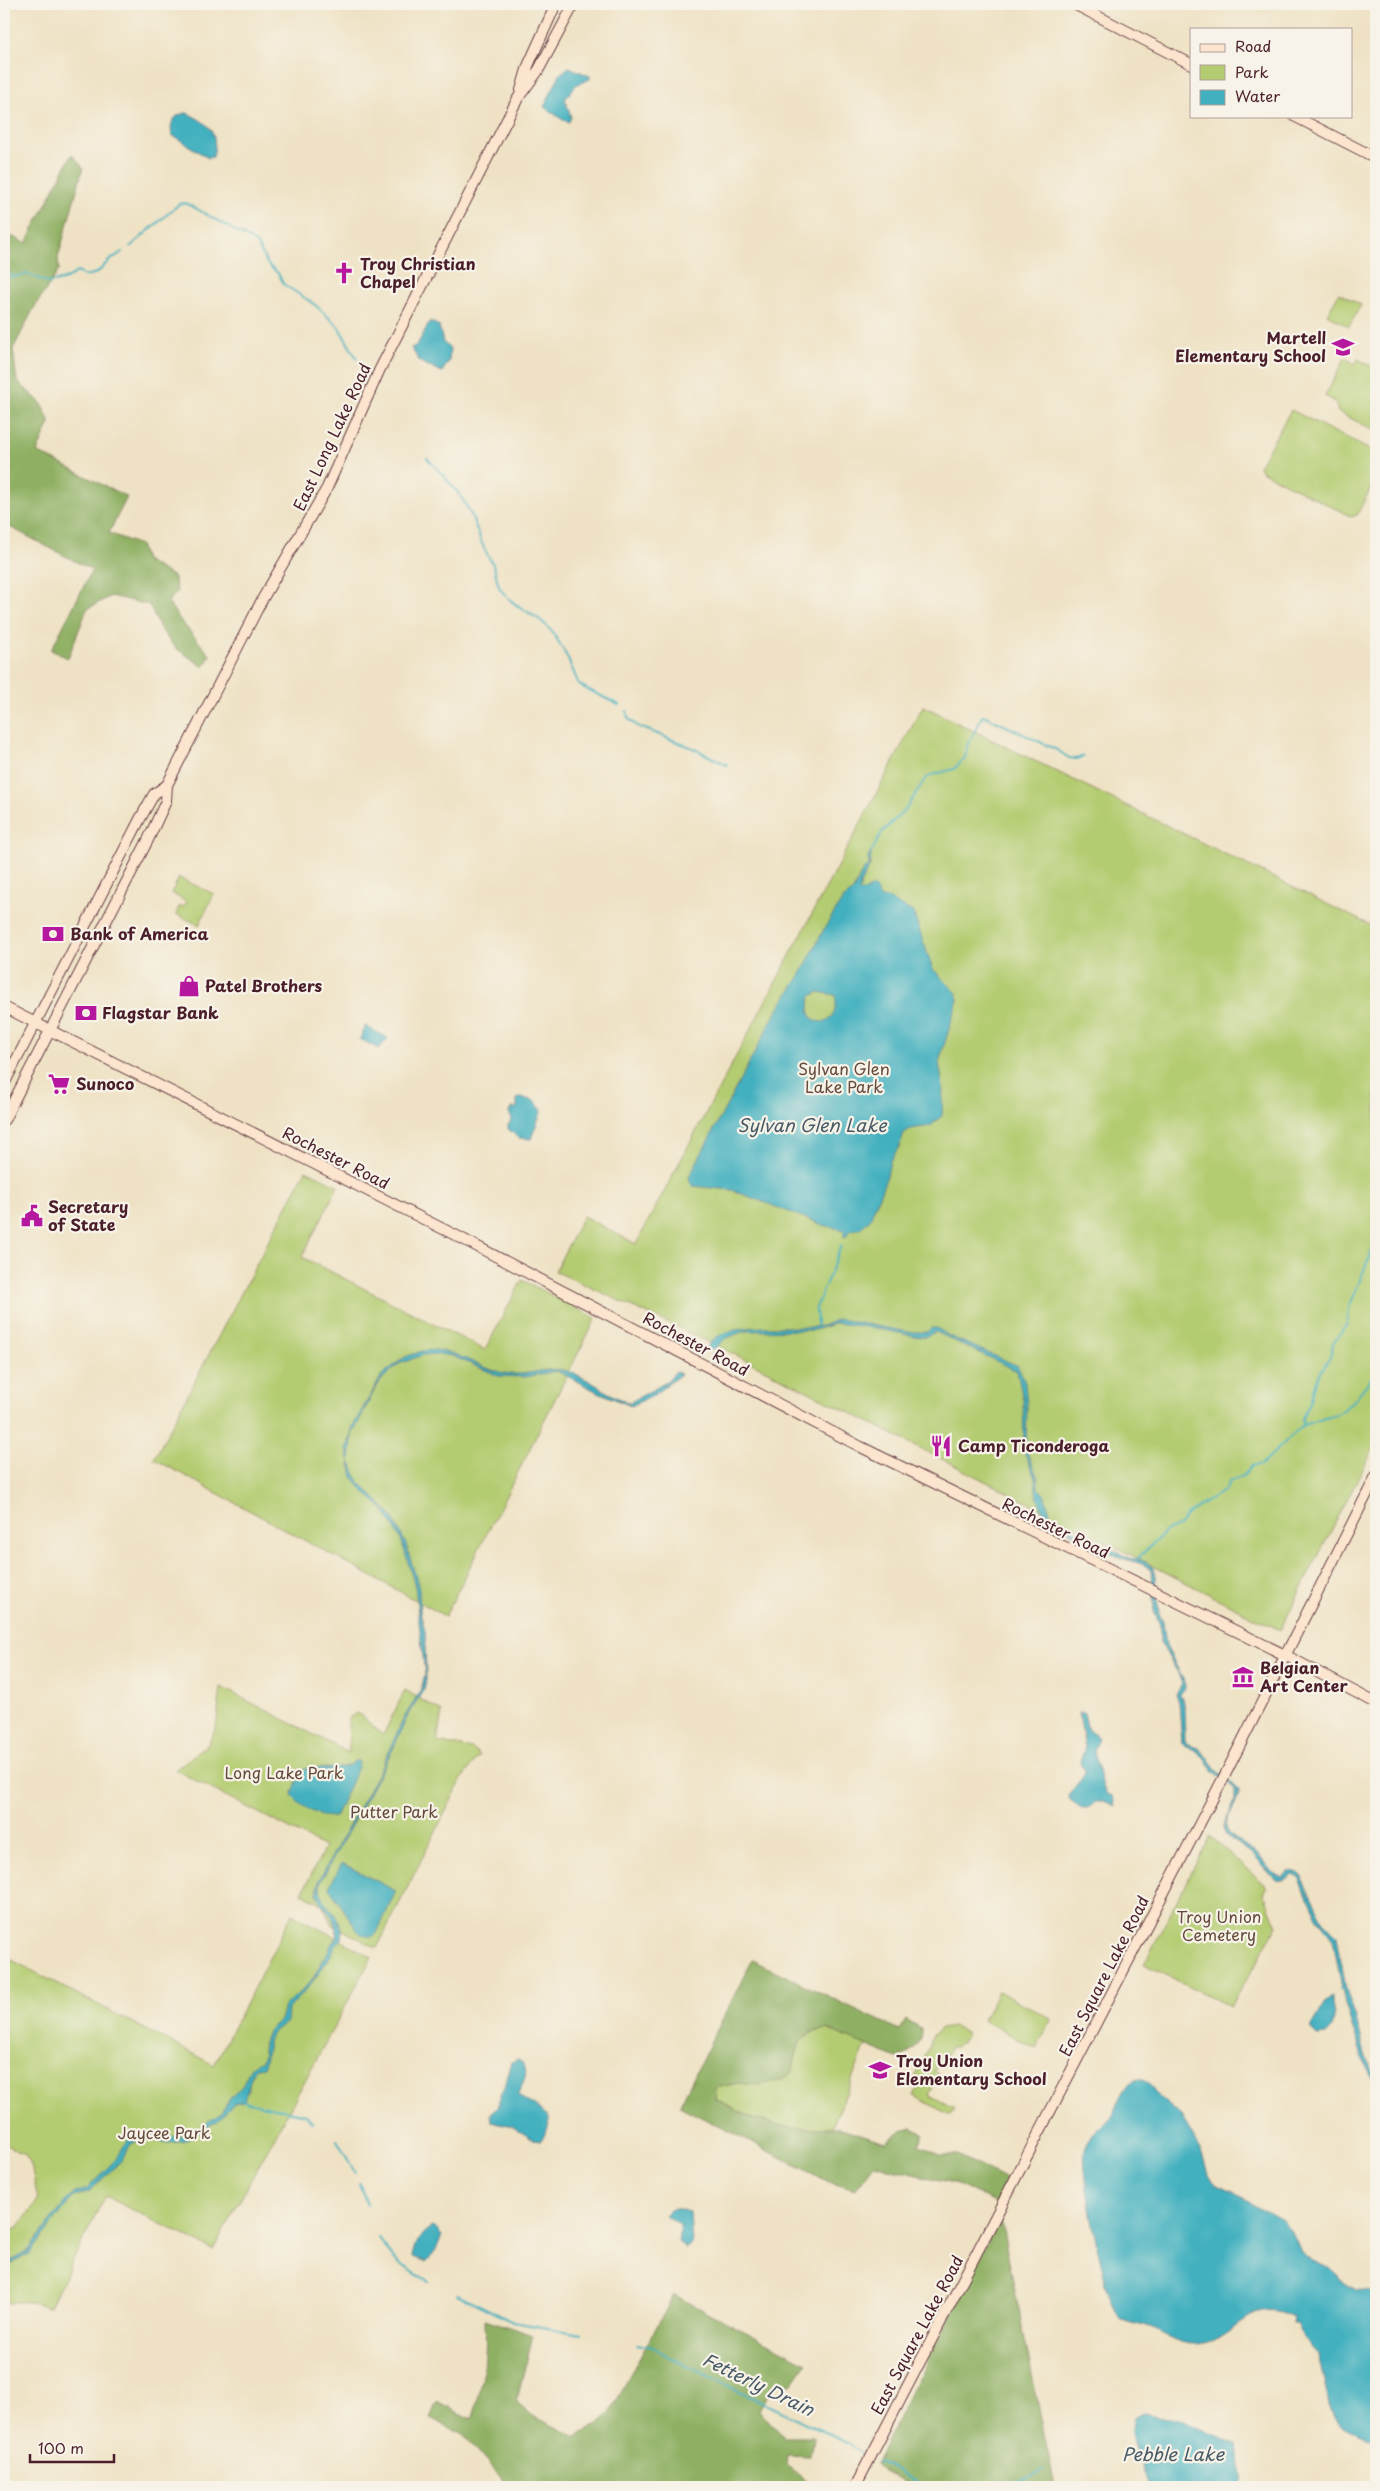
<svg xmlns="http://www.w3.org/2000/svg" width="1380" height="2491" viewBox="0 0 1380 2491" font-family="'Playpen Sans',sans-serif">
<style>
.green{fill:#b4cc71;stroke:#7f764e}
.forest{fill:#8fb063;stroke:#6c6847}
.water{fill:#42b0bf;stroke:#466875;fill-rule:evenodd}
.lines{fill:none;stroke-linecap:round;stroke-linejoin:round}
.stream{stroke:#42b0bf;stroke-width:2}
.secondary-casing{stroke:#633c42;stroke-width:12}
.secondary{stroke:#fbe5cf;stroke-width:10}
.labels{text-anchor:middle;stroke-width:4.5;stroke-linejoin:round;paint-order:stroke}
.poi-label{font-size:16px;font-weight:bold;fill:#4a1f2b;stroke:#f7f3e8;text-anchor:start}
.street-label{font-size:16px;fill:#4a1f2b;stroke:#f7f3e8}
.park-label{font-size:16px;fill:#644a3c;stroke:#f7f3e8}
.water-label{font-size:18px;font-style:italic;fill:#475966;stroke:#f7f3e8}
</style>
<rect width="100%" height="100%" fill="#f7f3e8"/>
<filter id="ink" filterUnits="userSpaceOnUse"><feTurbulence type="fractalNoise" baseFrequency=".02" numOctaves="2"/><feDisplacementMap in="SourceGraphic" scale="10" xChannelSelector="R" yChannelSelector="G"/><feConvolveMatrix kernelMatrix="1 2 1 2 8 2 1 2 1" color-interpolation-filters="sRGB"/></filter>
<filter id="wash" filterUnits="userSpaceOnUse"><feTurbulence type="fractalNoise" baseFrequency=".0096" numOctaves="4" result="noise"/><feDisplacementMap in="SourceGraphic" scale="20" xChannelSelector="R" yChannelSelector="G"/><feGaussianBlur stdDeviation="1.12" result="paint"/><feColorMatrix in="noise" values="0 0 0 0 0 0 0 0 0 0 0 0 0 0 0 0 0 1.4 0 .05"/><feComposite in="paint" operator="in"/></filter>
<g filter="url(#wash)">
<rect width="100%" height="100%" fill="#efe2c4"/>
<!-- green -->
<path class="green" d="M1339,293L1361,305L1349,327L1327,314Z
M1345,358L1355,364L1358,359L1376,369V431L1338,412L1335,402L1325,396Z
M1291,410L1376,453V478L1357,515L1352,517L1261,471L1259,466Z
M923,706L1376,928V1444L1280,1630L1255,1618H1252L1242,1611L724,1349L555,1271L583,1216L636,1244Z
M179,878L214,894L199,925L176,914L179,907L184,906L187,902L171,893Z
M306,1170L338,1186L302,1257L485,1350L522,1280L596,1318L445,1616L154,1459Z
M221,1687L349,1753L348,1718L358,1713L383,1735L405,1690L442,1712L437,1742L472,1749L480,1755L463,1777L377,1948L333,1925L322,1904L302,1893L325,1847L175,1770L208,1744L216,1728Z
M1210,1836L1267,1887L1264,1894L1277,1926L1231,2007L1144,1964Z
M292,1914L372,1957L213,2250L105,2196L49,2308C33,2300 21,2301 4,2304V2231L17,2229L38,2200L31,2165L25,2155L4,2144V1956L214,2065Z
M998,1991L1050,2018L1051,2020L1036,2049L983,2020Z
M953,2026L966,2033V2036L956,2047H950L943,2066H937L934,2072L939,2075L929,2095L954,2108L950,2115L914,2096L920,2084L915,2085L912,2080L929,2048L932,2036L941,2028Z
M827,2029L866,2045L832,2128H791L754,2119L715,2099L716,2088L737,2083L761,2085L792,2072C800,2044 795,2035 827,2029Z"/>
<!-- forest -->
<path class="forest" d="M72,154L83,168L58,258L59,270L34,308L13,349L17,381L42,404L50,423L37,452L127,497L109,533L140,545L145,560L174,577L177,592L168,602L180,620L210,655L204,667L174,647L160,628L149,605L111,596L87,609L68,658L51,650L92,570L4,524V233L26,243Z
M752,1960L899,2030L906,2019L921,2028C922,2044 911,2053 897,2058L827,2029L809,2033L799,2043L792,2072L782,2080L761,2085L737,2083L716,2088L715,2099L754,2119L791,2128H841L886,2142L902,2131L912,2128L924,2134L919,2145L940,2155H958L1010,2182L998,2204L958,2184L874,2165L855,2190L829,2182L679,2106Z
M1000,2217L1055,2487H913L883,2472L875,2464Z
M674,2295L806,2363L791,2385H772L759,2410L784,2437H813L810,2456L787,2455L786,2465L815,2487H498L503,2480L463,2434L430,2418L437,2402L472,2419C484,2383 487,2357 485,2319L533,2335L517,2400L527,2413L576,2437L597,2425L609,2414Z"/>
<!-- water -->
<path class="water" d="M569,67L590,76V79L576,85L565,99L571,117L569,122L563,120L544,107L560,74Z
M187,113C208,123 219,131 213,157L208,158L172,135C169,123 174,114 187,113Z
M430,321L439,326L443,342L450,349L449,361L442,372L420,362L411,348L417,345Z
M871,853L870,866L861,882L859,891H866L873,886L881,898H887L913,912L933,969L957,993L958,1000L939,1062L943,1087L942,1116L930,1126L911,1129L904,1133L899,1147L890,1161L887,1176L870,1219L861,1228L849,1231L846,1237H844V1230L823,1225L732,1190L692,1186L689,1177L775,1014L801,974L824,929L843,899L853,891L863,870L869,866L868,857ZM819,992L835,995C843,1029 800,1032 811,996Z
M365,1026L388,1038L379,1049L360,1039Z
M520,1098L533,1100L542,1110L531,1139L519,1138L508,1129V1125L512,1120L509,1112L512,1108H517V1099Z
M840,1319L908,1332H927L931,1328H937L949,1336L1016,1365L1021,1372L1025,1383L1027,1405L1026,1450L1037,1476L1038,1488L1044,1494L1052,1519L1131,1559C1140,1558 1147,1562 1154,1568L1159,1614L1163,1622L1166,1646L1185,1683V1688L1180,1694L1184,1703L1185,1740L1187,1744L1199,1747L1216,1769L1239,1790C1240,1805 1220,1820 1228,1834L1256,1853L1275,1874L1283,1877C1289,1870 1294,1870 1301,1875L1324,1922L1337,1936L1346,1989L1356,2018L1365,2054L1376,2078V2086L1363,2059L1345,2004L1333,1940L1317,1917L1299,1878L1293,1875L1283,1881L1276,1880L1251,1853L1225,1835L1223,1828L1235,1800V1789L1213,1770L1199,1752L1182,1744L1179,1702L1176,1695L1182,1684L1178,1673L1160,1642V1625L1154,1611L1151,1569L1142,1564L1121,1558L1045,1519L1036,1491L1035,1477L1024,1452L1023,1400L1017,1371L936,1332L924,1337L914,1336L874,1328L836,1323L815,1330L744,1331L725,1339L713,1350L707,1347C725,1317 793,1331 822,1326C829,1324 833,1320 840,1319Z
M436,1350C464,1353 485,1373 513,1374C531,1375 549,1366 567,1371C589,1377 607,1395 629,1403L668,1381L676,1371L681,1374L652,1396L631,1406L596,1391L557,1371L525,1377L499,1376L452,1356L436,1354L423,1355L399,1364L382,1379L374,1391L352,1435L350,1461L359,1482L392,1516L406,1544L419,1588L420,1611L425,1632L426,1680L424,1689L409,1713L393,1749L321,1881C314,1903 347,1916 342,1939C334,1946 336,1947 331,1955C319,1974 305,1993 288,2009L287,2022C283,2026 277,2028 273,2032C265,2041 268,2057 263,2067L256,2068L253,2071L244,2101L234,2103L220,2119L185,2141L168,2143L146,2137L131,2144L122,2160L90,2191L74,2197L69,2202L30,2253L4,2269V2266L28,2251L65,2202L75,2193L87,2189L113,2162L128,2140L143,2134L178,2137L189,2134L220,2114L231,2097L242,2086L251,2066L262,2060L264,2054L262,2048L268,2031L280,2020L284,2006L301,1992L314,1977L336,1937C341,1920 322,1908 317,1894L319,1880L382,1766L404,1718L421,1689L425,1675L415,1586L401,1539L384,1510L361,1489L353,1477L347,1450L353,1426L382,1375L405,1357L422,1351Z
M1079,1713H1084L1088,1730L1099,1738L1094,1750L1103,1787L1107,1794L1113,1796L1115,1806L1104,1801H1097L1087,1809H1083L1070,1800L1068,1795L1083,1777L1085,1771L1080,1762L1085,1747Z
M356,1760L359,1762L358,1767L335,1817C320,1818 300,1807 292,1795C295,1788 297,1779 301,1772C309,1761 339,1777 356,1760Z
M342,1863L396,1891L377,1933L372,1937L362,1935L357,1930L329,1887Z
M1332,1997C1331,2011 1340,2023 1326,2035L1317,2036L1311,2030L1312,2026L1326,2002Z
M518,2059C533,2070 522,2082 518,2095C535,2110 562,2112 541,2140L532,2139L512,2126L491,2121L490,2114L497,2108L512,2062Z
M1139,2079L1148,2082L1159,2097L1181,2116L1201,2150L1208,2174L1215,2182L1282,2220L1291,2229L1301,2252L1306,2256L1320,2262L1331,2270L1339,2279L1356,2290L1376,2291V2441L1342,2427L1336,2420L1330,2405L1318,2355L1310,2346L1297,2324H1292L1293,2318C1244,2294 1238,2344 1194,2344C1175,2344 1161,2331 1144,2326C1137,2324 1129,2323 1122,2320C1106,2310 1080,2169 1085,2149C1089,2134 1102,2128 1111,2117C1118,2107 1120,2092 1129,2083C1132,2081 1136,2080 1139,2079Z
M675,2208L690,2212L692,2243L686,2248L678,2242C682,2220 678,2226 665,2215L670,2210Z
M434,2227L442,2236L435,2252L427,2262L413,2257C415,2245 421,2230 434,2227Z
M1144,2413L1183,2421L1238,2445L1242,2487H1148L1133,2443L1131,2431L1134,2418Z"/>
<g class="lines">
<!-- stream -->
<path class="stream" d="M4,4L11,6L23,4
M130,247L179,204L185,203L197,209L256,243L268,265L278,273L283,284L314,304L338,326L357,359
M4,266L12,277L28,274L49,283L66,279L77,272L85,276L97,273L109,261L122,252
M427,458C441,474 459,490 468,509C478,527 479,543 491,561C497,569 495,581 501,590C511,604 526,610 540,620C558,633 571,665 579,685L619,705
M627,711L628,718L637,726L693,748L727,765
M871,853L882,832L906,809L925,779L932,775L954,769L965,758L967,746L983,715L1057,750L1069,758L1077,759L1084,756
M817,1325L816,1308L841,1246
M1303,1425L1302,1418L1310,1403L1316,1380L1330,1357L1333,1343L1347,1324L1349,1308L1376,1240
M1138,1558L1166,1531L1180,1525L1186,1515L1225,1490L1229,1482L1243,1476L1252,1466L1262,1464L1303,1425L1335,1415L1345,1408L1355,1399L1376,1372
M1340,1989L1343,1988
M244,2101L305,2115L313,2122
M337,2140L355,2173
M359,2183L367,2205
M379,2237C394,2264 403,2267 429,2281
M457,2294L513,2322L581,2334
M637,2344L653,2347L671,2358L849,2444L864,2456
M877,2461L925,2487
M1005,2487L1043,2470"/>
</g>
</g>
<g filter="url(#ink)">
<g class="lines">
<!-- secondary casing -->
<g class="secondary-casing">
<path id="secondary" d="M1074,4L1191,64
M521,90L528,66L556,4
M1294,116L1376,158
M4,1007L457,1236L861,1447L1285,1655L1376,1703
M4,1084L140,819L154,794L167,785
M4,1120L148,840L166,801L167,785L263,598L327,488L380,369L518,98L538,71L574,4
M855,2487L1227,1771L1376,1476"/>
</g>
<!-- secondary -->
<use href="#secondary" class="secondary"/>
</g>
</g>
<!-- icons -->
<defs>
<g id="church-bare" transform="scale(1.725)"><path d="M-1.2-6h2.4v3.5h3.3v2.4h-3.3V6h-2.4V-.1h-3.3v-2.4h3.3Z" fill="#b5179e" stroke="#f7f3e8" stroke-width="2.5" paint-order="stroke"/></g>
<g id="school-bare" transform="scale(1.725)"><path d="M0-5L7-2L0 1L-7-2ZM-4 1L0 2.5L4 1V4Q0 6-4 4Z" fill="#b5179e" stroke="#f7f3e8" stroke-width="2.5" paint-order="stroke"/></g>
<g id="bank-bare" transform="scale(1.725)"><path d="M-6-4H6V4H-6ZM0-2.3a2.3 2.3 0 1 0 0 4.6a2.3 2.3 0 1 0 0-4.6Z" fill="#b5179e" stroke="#f7f3e8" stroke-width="2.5" paint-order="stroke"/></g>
<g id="shop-bare" transform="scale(1.725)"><path d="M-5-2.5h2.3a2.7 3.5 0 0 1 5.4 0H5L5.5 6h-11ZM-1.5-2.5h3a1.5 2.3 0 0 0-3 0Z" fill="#b5179e" stroke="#f7f3e8" stroke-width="2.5" paint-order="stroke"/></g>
<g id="supermarket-bare" transform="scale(1.725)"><path d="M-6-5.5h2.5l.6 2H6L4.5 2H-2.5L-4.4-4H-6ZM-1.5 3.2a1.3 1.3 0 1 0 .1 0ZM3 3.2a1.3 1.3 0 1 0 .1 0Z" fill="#b5179e" stroke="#f7f3e8" stroke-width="2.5" paint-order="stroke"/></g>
<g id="civic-bare" transform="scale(1.725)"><path d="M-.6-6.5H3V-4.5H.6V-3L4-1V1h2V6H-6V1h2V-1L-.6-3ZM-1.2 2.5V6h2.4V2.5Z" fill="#b5179e" stroke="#f7f3e8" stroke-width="2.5" paint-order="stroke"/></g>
<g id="restaurant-bare" transform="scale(1.725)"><path d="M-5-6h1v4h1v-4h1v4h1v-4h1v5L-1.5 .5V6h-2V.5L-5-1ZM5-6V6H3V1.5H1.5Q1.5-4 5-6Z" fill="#b5179e" stroke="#f7f3e8" stroke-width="2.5" paint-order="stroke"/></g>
<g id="museum-bare" transform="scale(1.725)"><path d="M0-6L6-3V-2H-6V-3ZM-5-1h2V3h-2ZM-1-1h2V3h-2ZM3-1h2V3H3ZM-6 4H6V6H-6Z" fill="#b5179e" stroke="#f7f3e8" stroke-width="2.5" paint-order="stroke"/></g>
</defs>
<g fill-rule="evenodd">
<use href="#church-bare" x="344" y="273"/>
<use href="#school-bare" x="1343" y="347"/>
<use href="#bank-bare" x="53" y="934"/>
<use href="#shop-bare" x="189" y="986"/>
<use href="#bank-bare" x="86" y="1013"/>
<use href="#supermarket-bare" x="59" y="1084"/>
<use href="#civic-bare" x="32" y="1216"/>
<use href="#restaurant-bare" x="941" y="1446"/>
<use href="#museum-bare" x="1243" y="1677"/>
<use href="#school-bare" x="880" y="2070"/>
</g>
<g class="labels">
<!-- poi labels -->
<g class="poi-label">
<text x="360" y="270">Troy Christian<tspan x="360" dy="18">Chapel</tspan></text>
<text x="1326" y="344" text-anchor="end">Martell<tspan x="1326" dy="18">Elementary School</tspan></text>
<text x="70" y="940">Bank of America</text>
<text x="205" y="992">Patel Brothers</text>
<text x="102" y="1019">Flagstar Bank</text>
<text x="76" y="1090">Sunoco</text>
<text x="48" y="1213">Secretary<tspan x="48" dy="18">of State</tspan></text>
<text x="958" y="1452">Camp Ticonderoga</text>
<text x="1260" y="1674">Belgian<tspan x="1260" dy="18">Art Center</tspan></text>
<text x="896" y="2067">Troy Union<tspan x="896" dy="18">Elementary School</tspan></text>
</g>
<!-- street labels -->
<g class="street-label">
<text transform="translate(332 437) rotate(-65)" y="6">East Long Lake Road</text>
<text transform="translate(336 1158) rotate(27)" y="6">Rochester Road</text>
<text transform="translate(696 1344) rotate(28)" y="6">Rochester Road</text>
<text transform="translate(1056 1528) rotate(26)" y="6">Rochester Road</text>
<text transform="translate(1104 1976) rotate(-63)" y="6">East Square Lake Road</text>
<text transform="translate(917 2335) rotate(-62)" y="6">East Square Lake Road</text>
</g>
<!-- park labels -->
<g class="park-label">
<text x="844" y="1075">Sylvan Glen<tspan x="844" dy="18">Lake Park</tspan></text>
<text x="284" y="1779">Long Lake Park</text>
<text x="394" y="1818">Putter Park</text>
<text x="1219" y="1923">Troy Union<tspan x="1219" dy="18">Cemetery</tspan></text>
<text x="164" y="2139">Jaycee Park</text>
</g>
<!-- water labels -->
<g class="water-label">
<text x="812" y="1132">Sylvan Glen Lake</text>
<text transform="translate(758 2385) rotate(26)" y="6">Fetterly Drain</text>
<text x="1173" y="2461">Pebble Lake</text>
</g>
</g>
<!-- margin -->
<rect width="1380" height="2491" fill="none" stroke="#f7f3e8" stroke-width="20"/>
<!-- legend -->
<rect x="1190" y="28" width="162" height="90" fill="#f7f3e8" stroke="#b29e9c"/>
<rect x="1200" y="44" width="25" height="8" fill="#fbe5cf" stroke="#b29e9c"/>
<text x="1235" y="52" font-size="15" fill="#4a1f2b">Road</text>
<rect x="1200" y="65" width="25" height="15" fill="#b4cc71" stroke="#b29e9c"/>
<text x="1235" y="78" font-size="15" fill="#4a1f2b">Park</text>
<rect x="1200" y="90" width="25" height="15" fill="#42b0bf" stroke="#b29e9c"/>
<text x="1235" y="102" font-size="15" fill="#4a1f2b">Water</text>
<!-- scale -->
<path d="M30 2454v8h84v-8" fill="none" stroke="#4a1f2b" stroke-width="2.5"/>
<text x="38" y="2454" font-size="15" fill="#4a1f2b" stroke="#f7f3e8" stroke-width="4" paint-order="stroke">100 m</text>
</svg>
